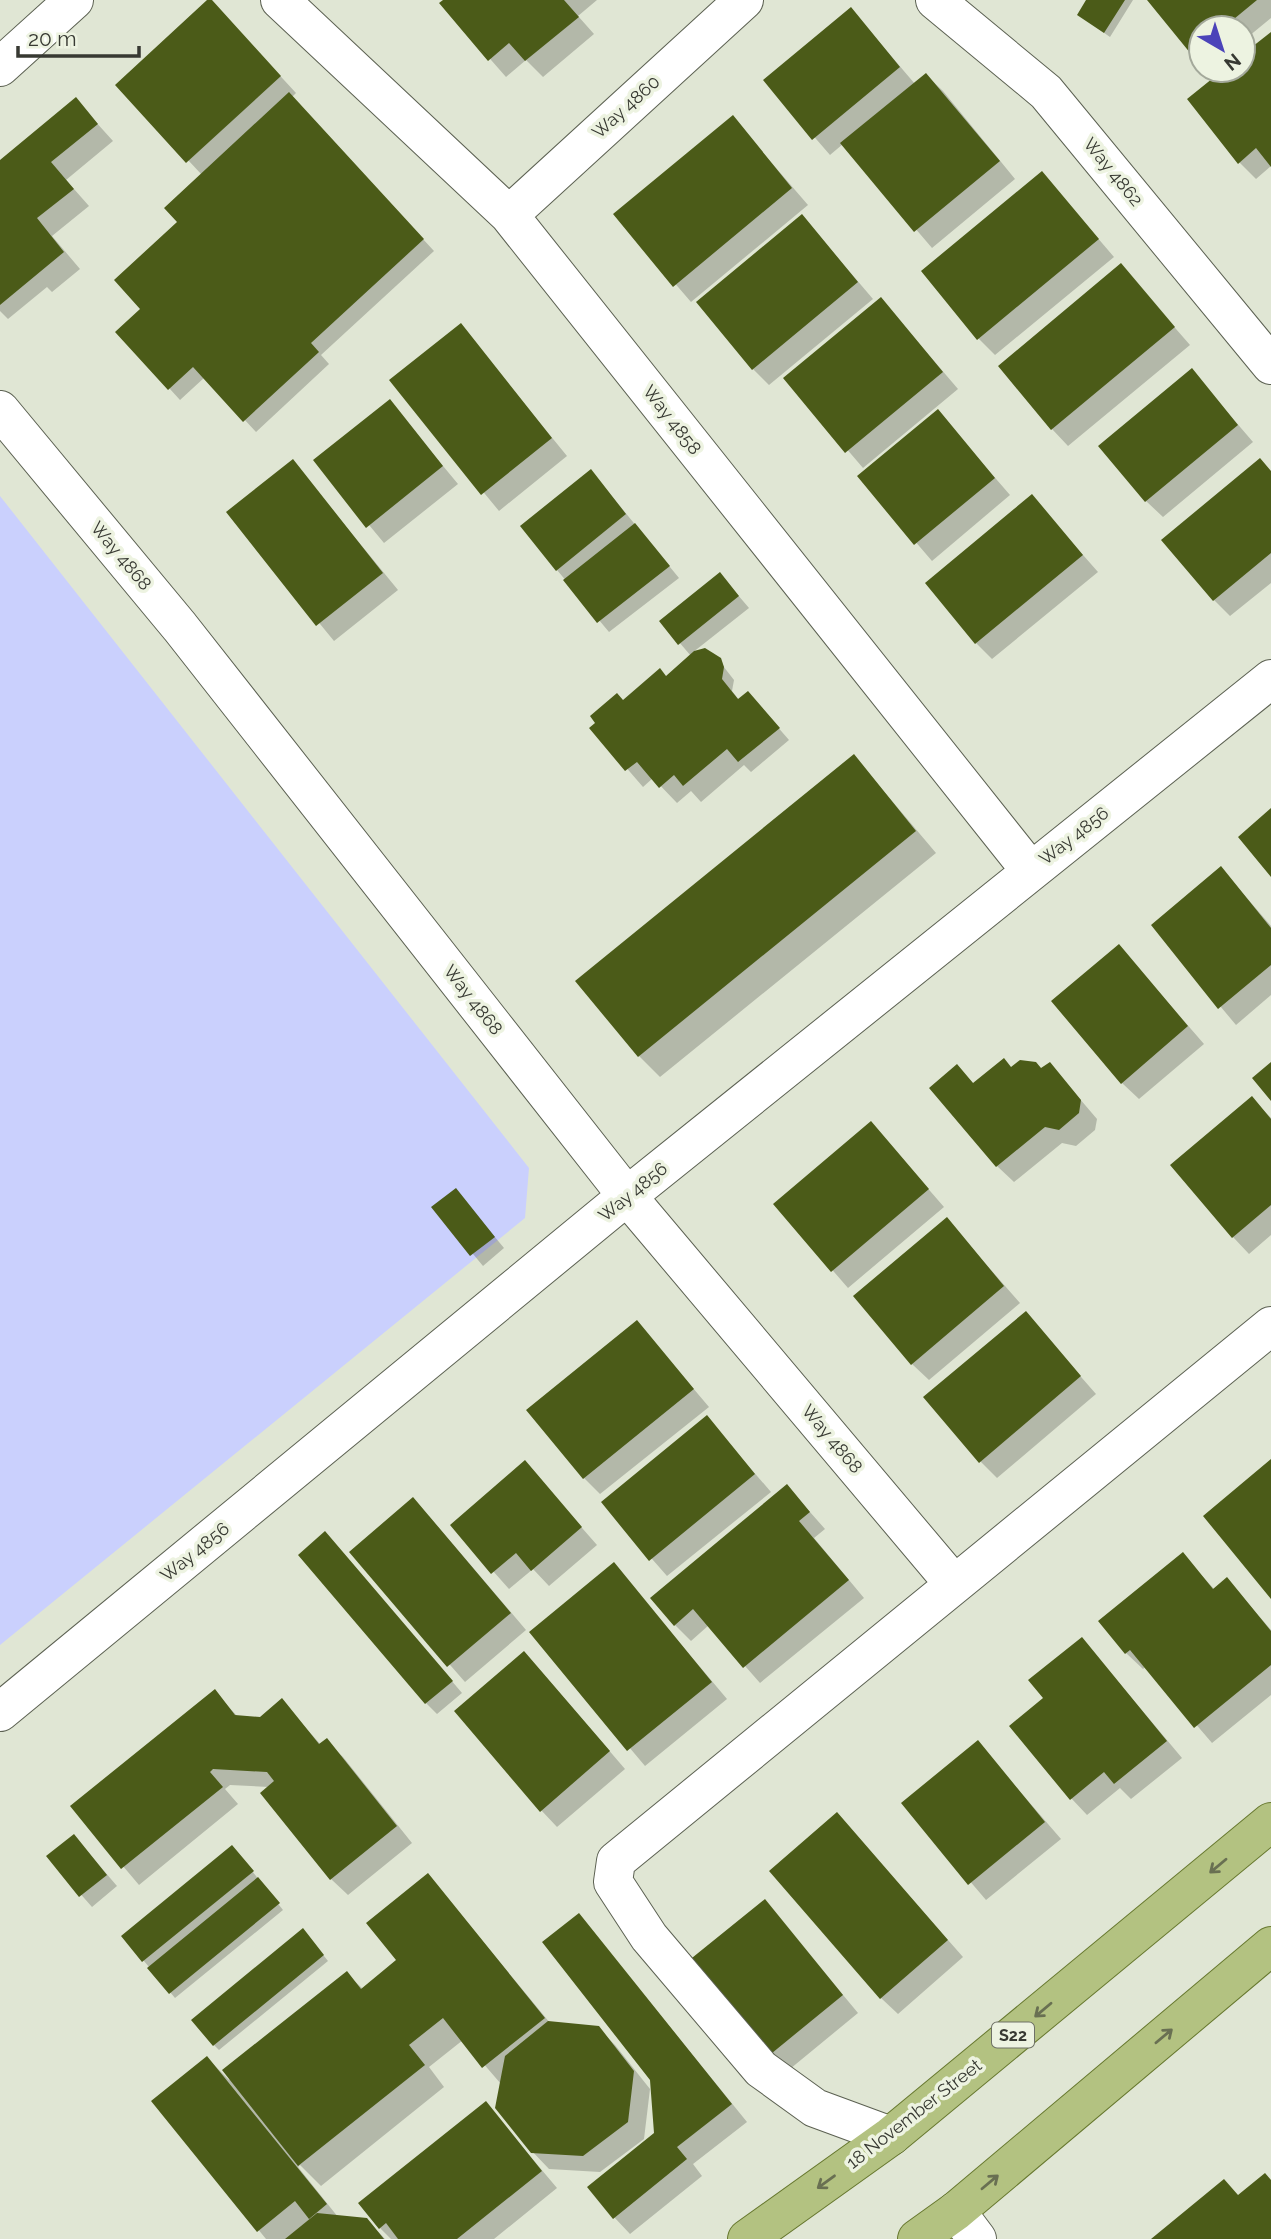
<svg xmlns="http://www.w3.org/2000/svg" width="1271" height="2239" viewBox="0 0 1271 2239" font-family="Raleway,sans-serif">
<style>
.green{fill:#cad0fd}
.shadow{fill:#0003}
.building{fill:#4b5b18}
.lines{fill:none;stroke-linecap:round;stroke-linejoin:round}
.minor-casing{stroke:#5c6152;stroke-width:40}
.major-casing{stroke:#67782f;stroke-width:40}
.minor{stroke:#fff;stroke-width:38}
.major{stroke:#b3c281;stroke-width:38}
.oneway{stroke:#697052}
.labels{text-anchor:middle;stroke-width:7;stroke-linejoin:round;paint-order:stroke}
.shield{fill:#edf3e1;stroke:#6e7166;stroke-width:2}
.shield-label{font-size:16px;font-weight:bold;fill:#373932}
.street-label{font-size:18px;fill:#373932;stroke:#edf3e1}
</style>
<rect width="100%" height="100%" fill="#e0e6d4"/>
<!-- green -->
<path class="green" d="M0,496L529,1168L525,1218L0,1645Z"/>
<!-- shadow -->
<path class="shadow" d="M445,0H597L578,16L594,34L543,77L526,60L506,77L441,3Z
M1088,0H1133L1110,37L1084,19Z
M1150,0H1271V18L1243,41V28H1201V61Z
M851,9L915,84L926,75L943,91L1015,179L932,248L843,144L830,155L765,80Z
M226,17L296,93L292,97L434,251L321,355L329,364L256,432L205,377L180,400L118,332L143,309L202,175L118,85Z
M1271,34V166L1256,179L1239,162L1226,70H1243V56Z
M76,100L113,141L66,180L89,206L52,236L80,269L52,292L47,287L8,319L0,311V162Z
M733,118L808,205L691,302L616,215Z
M1042,173L1114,257L995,355L978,338Z
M802,216L873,299L769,385L753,369Z
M1121,266L1190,345L1068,446L1052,429Z
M881,299L958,389L863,468L786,378Z
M461,326L567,456L499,511L392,381Z
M1192,371L1253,442L1163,517L1146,501Z
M389,401L458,484L384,543L315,460Z
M938,412L1010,495L932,561L859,476Z
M293,462L398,590L334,641L229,513Z
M1271,472V583L1230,616L1214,600Z
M601,483L679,578L609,632L557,570Z
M1032,497L1098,572L992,659L976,643Z
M720,574L749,608L692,653L705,650L713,653L734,680L732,691L739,700L748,693L789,740L751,772L744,765L701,802L691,791L677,803L653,778L643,787L592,728L623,701L667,677L691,656L661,621Z
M854,756L936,853L660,1077L639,1056Z
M1221,868L1271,926V995L1236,1025L1153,926Z
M1119,946L1204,1044L1139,1099L1122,1083Z
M1050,1064L1097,1119L1095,1130L1076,1146L1062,1143L1014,1182L997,1166L957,1067L974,1084L1012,1068L1042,1070Z
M1252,1098L1271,1118V1235L1249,1254L1233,1237Z
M871,1123L944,1207L848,1288L775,1204Z
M456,1190L504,1248L483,1266L434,1207Z
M947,1220L1020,1303L929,1380L912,1364Z
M1025,1313L1096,1394L997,1478L980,1461Z
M637,1322L709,1407L600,1494L584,1478Z
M707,1418L771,1492L667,1576L603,1503Z
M525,1463L597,1545L549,1586L533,1569L509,1589L452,1525Z
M787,1486L825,1529L814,1538L864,1598L760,1683L709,1625L691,1641L675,1625Z
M429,1516L526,1630L465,1682L351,1552Z
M336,1545L462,1693L437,1714L426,1703Z
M1182,1554L1215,1590L1227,1579L1271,1630V1695L1212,1743L1146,1666L1143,1669L1126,1653Z
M614,1565L727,1699L645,1766L532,1632Z
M1082,1639L1182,1758L1131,1799L1120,1788L1087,1815L1071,1798L1046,1698Z
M540,1670L625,1769L557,1827L541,1810Z
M215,1692L238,1717L260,1718L282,1701L321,1745L326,1741L343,1757L412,1843L348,1895L331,1879L269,1787L230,1785L225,1789L238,1804L139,1885L73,1807Z
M978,1743L1061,1839L986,1900L904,1804Z
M837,1814L963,1957L898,2014L881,1998Z
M74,1836L117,1886L92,1907L48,1857Z
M237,1852L283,1910L175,1998L123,1936Z
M428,1875L550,2023L598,2028L615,2045L650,2089L644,2139L600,2172L549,2169L529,2148L501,2084L463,2040L429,2067L444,2087L321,2186L300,2165L298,2167L338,2217L367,2220L385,2239H266L153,2101L207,2058L229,2080L346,1973L363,1989L396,1963Z
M765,1901L858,2013L779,2078L685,1966Z
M579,1915L747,2122L693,2164L702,2176L630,2234L614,2217L656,2134L652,2079Z
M308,1936L328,1961L219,2050L214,2045Z
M486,2104L557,2188L494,2239H391L380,2228Z"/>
<!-- building -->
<path class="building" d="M207,0H212L281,76L186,163L115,85Z
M443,0H564L579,17L525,61L509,43L488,61L439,3Z
M1086,0H1125L1104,33L1077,15Z
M1147,0H1257L1223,28H1201V45L1191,54Z
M851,7L900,67L812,140L763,80Z
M1271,32V167L1256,148L1238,164L1187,99L1223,70H1243V54Z
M926,73L1000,161L914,232L840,143Z
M289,92L424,239L311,343L319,352L243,422L193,367L168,390L115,332L140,309L114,280L177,222L164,208Z
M76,97L98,124L51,162L74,189L37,218L64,252L0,305V160Z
M733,115L792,188L673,287L613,214Z
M1042,171L1099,239L977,340L921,271Z
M802,214L858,282L752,370L696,302Z
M1121,263L1175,327L1051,430L998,366Z
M881,297L943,372L845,453L783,378Z
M461,323L552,438L481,495L389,380Z
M1192,368L1238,425L1145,502L1098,446Z
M390,399L443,466L366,528L313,460Z
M938,409L995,478L914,545L857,476Z
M1260,458L1271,471V553L1213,601L1161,540Z
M293,459L383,573L316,626L226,512Z
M591,469L626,514L556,571L520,526Z
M1032,494L1083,555L975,644L925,583Z
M635,523L670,566L597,623L563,580Z
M720,572L739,596L678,645L659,621Z
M705,648L721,658L724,667L722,679L738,699L748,691L780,728L738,762L727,749L683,786L674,775L659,788L637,762L625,771L589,728L595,723L590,716L617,693L623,700L660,668L666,676L694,651Z
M854,754L916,831L638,1057L575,981Z
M1271,808V877L1238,837Z
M1221,866L1271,928V965L1218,1009L1151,925Z
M1119,944L1188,1026L1121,1084L1051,1001Z
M1004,1058L1011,1067L1020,1060L1036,1062L1041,1068L1050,1062L1081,1100L1079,1113L1059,1130L1045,1127L996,1167L929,1088L957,1064L973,1083Z
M1271,1062V1101L1252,1078Z
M1252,1096L1271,1119V1205L1232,1238L1170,1165Z
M871,1121L929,1189L831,1272L773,1204Z
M456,1188L495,1237L470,1256L431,1207Z
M947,1217L1004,1286L911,1365L853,1296Z
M1026,1311L1081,1376L979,1463L923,1397Z
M637,1320L694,1389L583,1479L526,1410Z
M707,1415L755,1474L649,1561L601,1502Z
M1271,1459V1599L1203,1516Z
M525,1460L582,1527L531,1571L516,1553L491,1574L450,1525Z
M787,1484L810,1512L799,1521L849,1580L743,1668L693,1609L674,1626L650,1598Z
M413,1497L511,1613L447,1667L349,1552Z
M325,1531L453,1681L425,1704L298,1555Z
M1183,1552L1213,1589L1227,1577L1271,1631V1665L1194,1728L1130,1650L1125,1654L1098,1621Z
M614,1562L712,1682L627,1751L529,1632Z
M1082,1637L1167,1741L1114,1784L1104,1772L1070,1800L1009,1726L1043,1698L1028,1680Z
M524,1651L610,1751L540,1812L454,1711Z
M215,1689L235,1715L260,1717L282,1698L319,1744L327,1738L397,1826L330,1880L260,1793L274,1781L267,1772L213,1769L210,1772L223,1787L121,1869L70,1806Z
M978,1740L1045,1822L968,1885L901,1803Z
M837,1812L948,1940L880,1999L769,1871Z
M74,1834L107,1875L79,1897L46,1856Z
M232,1845L254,1871L142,1962L121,1936Z
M428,1873L545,2018L482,2068L443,2018L409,2045L425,2065L298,2166L222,2070L347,1971L361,1989L396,1960L366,1923Z
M258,1877L280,1903L169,1994L147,1968Z
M765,1899L843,1995L761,2062L682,1966Z
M579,1913L732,2104L677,2147L687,2159L613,2219L587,2187L654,2133L650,2080L542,1942Z
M303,1928L324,1955L213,2046L191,2020Z
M548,2021L599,2026L634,2071L628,2122L583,2156L531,2153L495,2108L505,2056Z
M207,2056L327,2204L309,2219L295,2201L257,2232L151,2101Z
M486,2101L542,2171L457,2239H398L386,2223L379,2229L358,2203Z
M1265,2173L1271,2180V2239H1151L1224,2179L1238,2195Z
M317,2213L367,2218L384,2239H285Z"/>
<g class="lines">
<!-- minor casing -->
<g class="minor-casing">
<path id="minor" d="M280,0L509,215L1030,870
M935,0L1046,92L1271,365
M0,67L74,0
M509,215L744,0
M0,410L180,627L627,1196L954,1584
M0,1712L627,1196L1271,679
M891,2136L815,2108L761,2069L649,1937L613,1882L616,1861L1271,1326
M956,2211L977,2239"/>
</g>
<!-- major casing -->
<g class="major-casing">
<path id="major" d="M747,2239L891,2136L1271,1822
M917,2239L956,2211L1271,1946"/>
</g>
<!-- minor -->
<use href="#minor" class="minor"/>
<!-- major -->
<use href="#major" class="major"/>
</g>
<!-- one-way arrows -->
<defs><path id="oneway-shaft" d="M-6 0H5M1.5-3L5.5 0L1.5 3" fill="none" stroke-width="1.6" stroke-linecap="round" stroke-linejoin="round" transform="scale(1.75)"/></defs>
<g class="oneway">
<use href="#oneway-shaft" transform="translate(1218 1866) rotate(140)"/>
<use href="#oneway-shaft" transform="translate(1043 2010) rotate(140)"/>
<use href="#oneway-shaft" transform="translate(1164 2036) rotate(-40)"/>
<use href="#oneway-shaft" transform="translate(826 2182) rotate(144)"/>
<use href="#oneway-shaft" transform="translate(990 2182) rotate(-40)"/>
</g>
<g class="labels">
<!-- shield labels -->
<rect class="shield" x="992" y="2022.5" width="42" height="25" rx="5"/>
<g class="shield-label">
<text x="1013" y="2041">S22</text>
</g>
<!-- street labels -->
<g class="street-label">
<text transform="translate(626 107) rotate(-42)" y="6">Way 4860</text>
<text transform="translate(1113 172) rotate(51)" y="6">Way 4862</text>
<text transform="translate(672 420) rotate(52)" y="6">Way 4858</text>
<text transform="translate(121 556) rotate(50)" y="6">Way 4868</text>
<text transform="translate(1074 836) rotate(-38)" y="6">Way 4856</text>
<text transform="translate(473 1000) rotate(52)" y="6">Way 4868</text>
<text transform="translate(633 1192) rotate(-39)" y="6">Way 4856</text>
<text transform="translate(832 1439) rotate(50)" y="6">Way 4868</text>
<text transform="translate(195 1552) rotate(-39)" y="6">Way 4856</text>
<text transform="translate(914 2114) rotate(-38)" y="6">18 November Street</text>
</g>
</g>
<!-- north arrow -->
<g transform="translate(1222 49) rotate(141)"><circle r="33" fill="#edf3e1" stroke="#a4a99b" stroke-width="2"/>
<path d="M0-5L12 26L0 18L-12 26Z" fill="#4b43b9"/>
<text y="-10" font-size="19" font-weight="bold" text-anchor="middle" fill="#373932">N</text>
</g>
<!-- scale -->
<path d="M18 46v10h121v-10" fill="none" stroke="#373932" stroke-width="3.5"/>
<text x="28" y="46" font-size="21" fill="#373932" stroke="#edf3e1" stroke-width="5" paint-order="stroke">20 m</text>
</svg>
